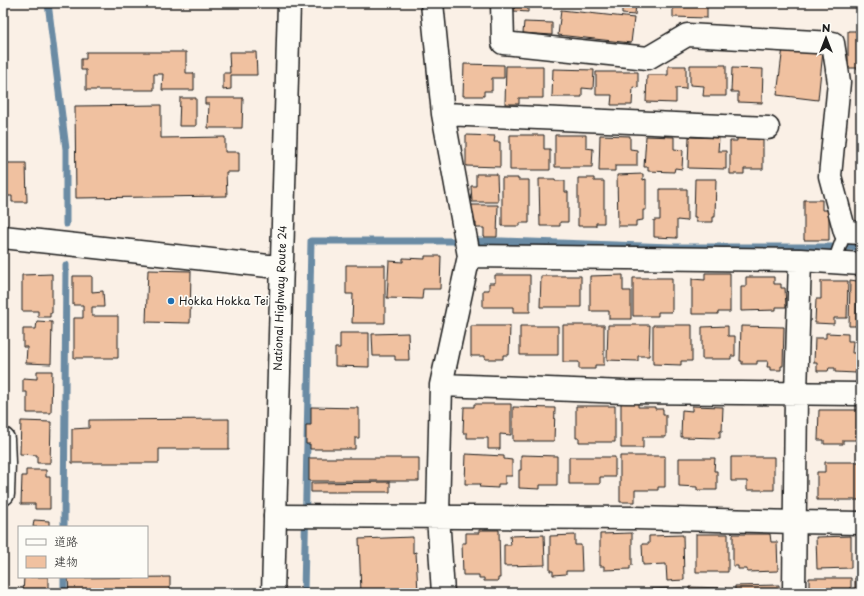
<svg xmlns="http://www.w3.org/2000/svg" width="864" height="596" viewBox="0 0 864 596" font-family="'Playpen Sans','Klee One',sans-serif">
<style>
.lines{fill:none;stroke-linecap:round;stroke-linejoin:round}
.stream{stroke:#6b8ba4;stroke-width:7}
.building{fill:#f0c1a0;stroke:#1c1c1c}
.service-casing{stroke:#1c1c1c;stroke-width:15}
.minor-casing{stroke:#1c1c1c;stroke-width:25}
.trunk-casing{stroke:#1c1c1c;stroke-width:25}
.service{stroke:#fdfcf7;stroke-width:12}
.minor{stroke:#fdfcf7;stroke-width:22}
.trunk{stroke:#fdfcf7;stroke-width:22}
.poi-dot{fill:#1f6fb2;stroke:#fdfcf7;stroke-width:1.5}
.labels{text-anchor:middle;stroke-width:3.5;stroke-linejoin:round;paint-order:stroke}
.street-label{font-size:11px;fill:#1c1c1c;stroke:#fdfcf7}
.poi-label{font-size:11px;fill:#1c1c1c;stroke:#fdfcf7;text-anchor:start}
</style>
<rect width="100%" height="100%" fill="#faf0e6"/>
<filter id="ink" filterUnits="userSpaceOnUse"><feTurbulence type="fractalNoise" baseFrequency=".025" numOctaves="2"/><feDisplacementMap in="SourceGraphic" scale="8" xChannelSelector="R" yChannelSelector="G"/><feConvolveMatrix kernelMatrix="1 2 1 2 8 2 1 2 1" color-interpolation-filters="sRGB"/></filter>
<g filter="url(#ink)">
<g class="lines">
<!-- stream -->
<path class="stream" d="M48,3L66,149V224
M64,527L66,265
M64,593V577
M304,593L311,241H502L671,247H861"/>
</g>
<!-- building -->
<path class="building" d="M514,3H528V12L514,11Z
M622,3H636L635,15L622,14Z
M673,3H707V18L673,17Z
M561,10L634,18L631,43L558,35Z
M524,22L552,23V35L523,33Z
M848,31H861V68H848Z
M783,47L823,51L818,100L777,95Z
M86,52H186V73H194V90H162L163,74H154V90H86V70H81V59H86Z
M229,52H256L257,75H231V89L223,90V73H230Z
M464,64L504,65V78H492V91H484V96H463Z
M690,65H726V96H703L704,86L690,85Z
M506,66H543V98H519V104H505Z
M668,66H686V89L676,88V103L646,102L647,75H668Z
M732,68L763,69L762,103L738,102V92H731Z
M553,69L594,70L593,89L582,88V97H552Z
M596,72H638V88L633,87L632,105H611L612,95H596Z
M180,98H196V126H179Z
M205,98H243L242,128H208L209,104H205Z
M161,105V138L225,137V152H239V172H226L227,196L76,198L75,106Z
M737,133H763V169H744V174H730V141H737Z
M466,135L495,136L494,142H500V167L466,166Z
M510,135H544V149H550V170H510Z
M555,135H586V148L593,149L592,167H555Z
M600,135L630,136V149L637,150V166H615V171H599Z
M646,136L674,137V149L683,150L682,169L675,168L674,172L648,171V167H644Z
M689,137L719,138L718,151H726V169L688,168Z
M4,163H26L27,202H12V196H5Z
M476,174H497L498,202H472L471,186H476Z
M643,174V180L646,179V210H643V220L636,221V226H618L617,175Z
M860,174H861V213H859Z
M502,178H518V180H529V223H520V226H502Z
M578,178H594V181H604V223H596V226H578Z
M539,179H555V181H565V192H568V222H560V226H540Z
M695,179H716L715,217H713V222H696V217H694Z
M660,189H687V221L677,220V238L654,237V220H660Z
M804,200H822V210H829V240H804Z
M471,205H498L497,237H484V228H476V223H471Z
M425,256H441L440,289H423L422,299L387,298L389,261L403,262V258L425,259Z
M346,265H385V323H352L353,294H346Z
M148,270L191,271L190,323L146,322Z
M705,273H730V312H718V314H692V279L705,280Z
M52,274V313H50V317H38V311H22V275Z
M495,275H530V312H513V307H483V290H489V283H495Z
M623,275V291H631V319H609V311H590V276Z
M73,276H92V292L103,291L104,307H92V316H118V358H74V318H83V305H73Z
M541,276H581V307H540Z
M746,277H774V284H781V288H785L786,307H776V310L741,311V287H746Z
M633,278H672V312H658V316H633Z
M850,280L857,281L856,326H849Z
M821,281H848L847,318H834V324L815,323L816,299H821Z
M860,311H861V322H859Z
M37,321L52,322L51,364L26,363L27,347H23V329H36Z
M563,325H604V365H595V369H579V362H563Z
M608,325H650L649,356H638V361L607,360Z
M653,325H692V361H681V365L653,364Z
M471,326H510L509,355H503V359H485V356H471Z
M520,326H558V355H520Z
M728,326V336H735V356H731V359H702V327Z
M741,326L784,327L783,366H781V370H770V367H767L768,361H757V364H742V361H740Z
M340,333H369V367L335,366V348H340Z
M408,333L409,360H395V356H373L372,334Z
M826,333L848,334V341H853L852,353H856V373L835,372V368H829L828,371H817V363H814L815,338H826Z
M37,371H52L51,413H27V392H23V378L37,379Z
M621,403H638V407H655V409H663V415H666V437H643V448H621Z
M474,404H511V435L500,434V449H488V438H467V433H463L464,407H474Z
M576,406H615V442H579V438H576Z
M692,406L723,407L722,431H720V438L681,437L682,410L692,411Z
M311,407L359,408V438H355V449H310V444H306V425H311Z
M513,407L555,408L554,441H513Z
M819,410H857V440H843V444H824V440H818Z
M229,419V449H159V463H72V429L89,428V420Z
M21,421L51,422L50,463H37V455L20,454Z
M466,454L504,456V459L512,460V476H505V484H498V488L479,487L480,484H465Z
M521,455L557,456V485H540V489L519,488V470H521Z
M620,456H665V487H658V490H635V502H620Z
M569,457H615V477H600V484H569Z
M731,457H774V490H747V481H731Z
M309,458H419V481H309Z
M679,458H715L714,471H717V490H697V487L679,486Z
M825,462H860V500H817V472H825Z
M26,470H46V477H50V509H35V504H21L22,476H26Z
M390,482V492H311V483Z
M34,520L49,521V527H33Z
M479,530H499L500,578H498V581H484V578H479V575H463L462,543H466V533H479Z
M632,533V565L630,566V569L604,570V566H600V534Z
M696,534H728V572H696Z
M733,534H770L771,542H777L778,571L747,572V569H738V566H733Z
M544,535L545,565L504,566V545H511L510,536Z
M575,535V545H581L582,571H566V574L553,575V571H550V536Z
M683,535L684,580L667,581L666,564L643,565L642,544H649V536Z
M851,536V568L817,569L816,537Z
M413,537V553L416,552L418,593H361L359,539Z
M24,577H48V593H23Z
M170,577V593H69L68,578Z
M809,578H851V593H809Z
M855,578H861V593H855Z
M779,585V593H735V586Z
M689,587L726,588L725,593H689Z
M682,588V593H642V589Z
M597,591H636V593H597Z
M540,592V593H505Z"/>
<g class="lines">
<!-- service casing -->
<g class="service-casing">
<path id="service" d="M834,262L845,232"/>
</g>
<!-- minor casing -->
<g class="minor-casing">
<path id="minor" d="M432,3L443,114L469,256L441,385L438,516L443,593
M502,3L503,43L648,58L687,35L833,43L839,82L830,176L845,232L861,233
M443,114L768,128
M3,237L268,266H281
M469,256L800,260L861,264
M441,385L625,392L861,394
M3,439L4,463L3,494
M275,516L635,518L795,522L861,523
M794,593L796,393L800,260"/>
</g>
<!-- trunk casing -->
<g class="trunk-casing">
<path id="trunk" d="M273,593L289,3"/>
</g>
<!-- service -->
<use href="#service" class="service"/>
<!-- minor -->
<use href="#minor" class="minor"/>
<!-- trunk -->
<use href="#trunk" class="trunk"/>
</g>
</g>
<!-- markers -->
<circle class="poi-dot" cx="171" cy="301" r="4"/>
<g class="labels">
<!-- street labels -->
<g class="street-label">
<text transform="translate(280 298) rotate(-88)" y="4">National Highway Route 24</text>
</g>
<!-- poi labels -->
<g class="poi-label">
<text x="179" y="305">Hokka Hokka Tei</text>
</g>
</g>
<!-- margin -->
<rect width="864" height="596" fill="none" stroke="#fdfcf7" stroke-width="16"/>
<rect x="8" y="8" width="848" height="580" fill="none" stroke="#1c1c1c" stroke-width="1.5" filter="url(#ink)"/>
<!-- legend -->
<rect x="18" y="526" width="130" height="52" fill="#fdfcf7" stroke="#a3a29f"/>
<rect x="26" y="539" width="20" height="6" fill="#fdfcf7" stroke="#a3a29f"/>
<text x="54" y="546" font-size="12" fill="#1c1c1c">道路</text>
<rect x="26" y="556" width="20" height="12" fill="#f0c1a0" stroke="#a3a29f"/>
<text x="54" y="566" font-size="12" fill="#1c1c1c">建物</text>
<!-- north arrow -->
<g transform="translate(826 38)" stroke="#fdfcf7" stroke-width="3" paint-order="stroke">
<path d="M0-3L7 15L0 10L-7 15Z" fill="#1c1c1c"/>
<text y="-6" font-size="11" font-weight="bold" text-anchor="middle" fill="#1c1c1c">N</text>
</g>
</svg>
